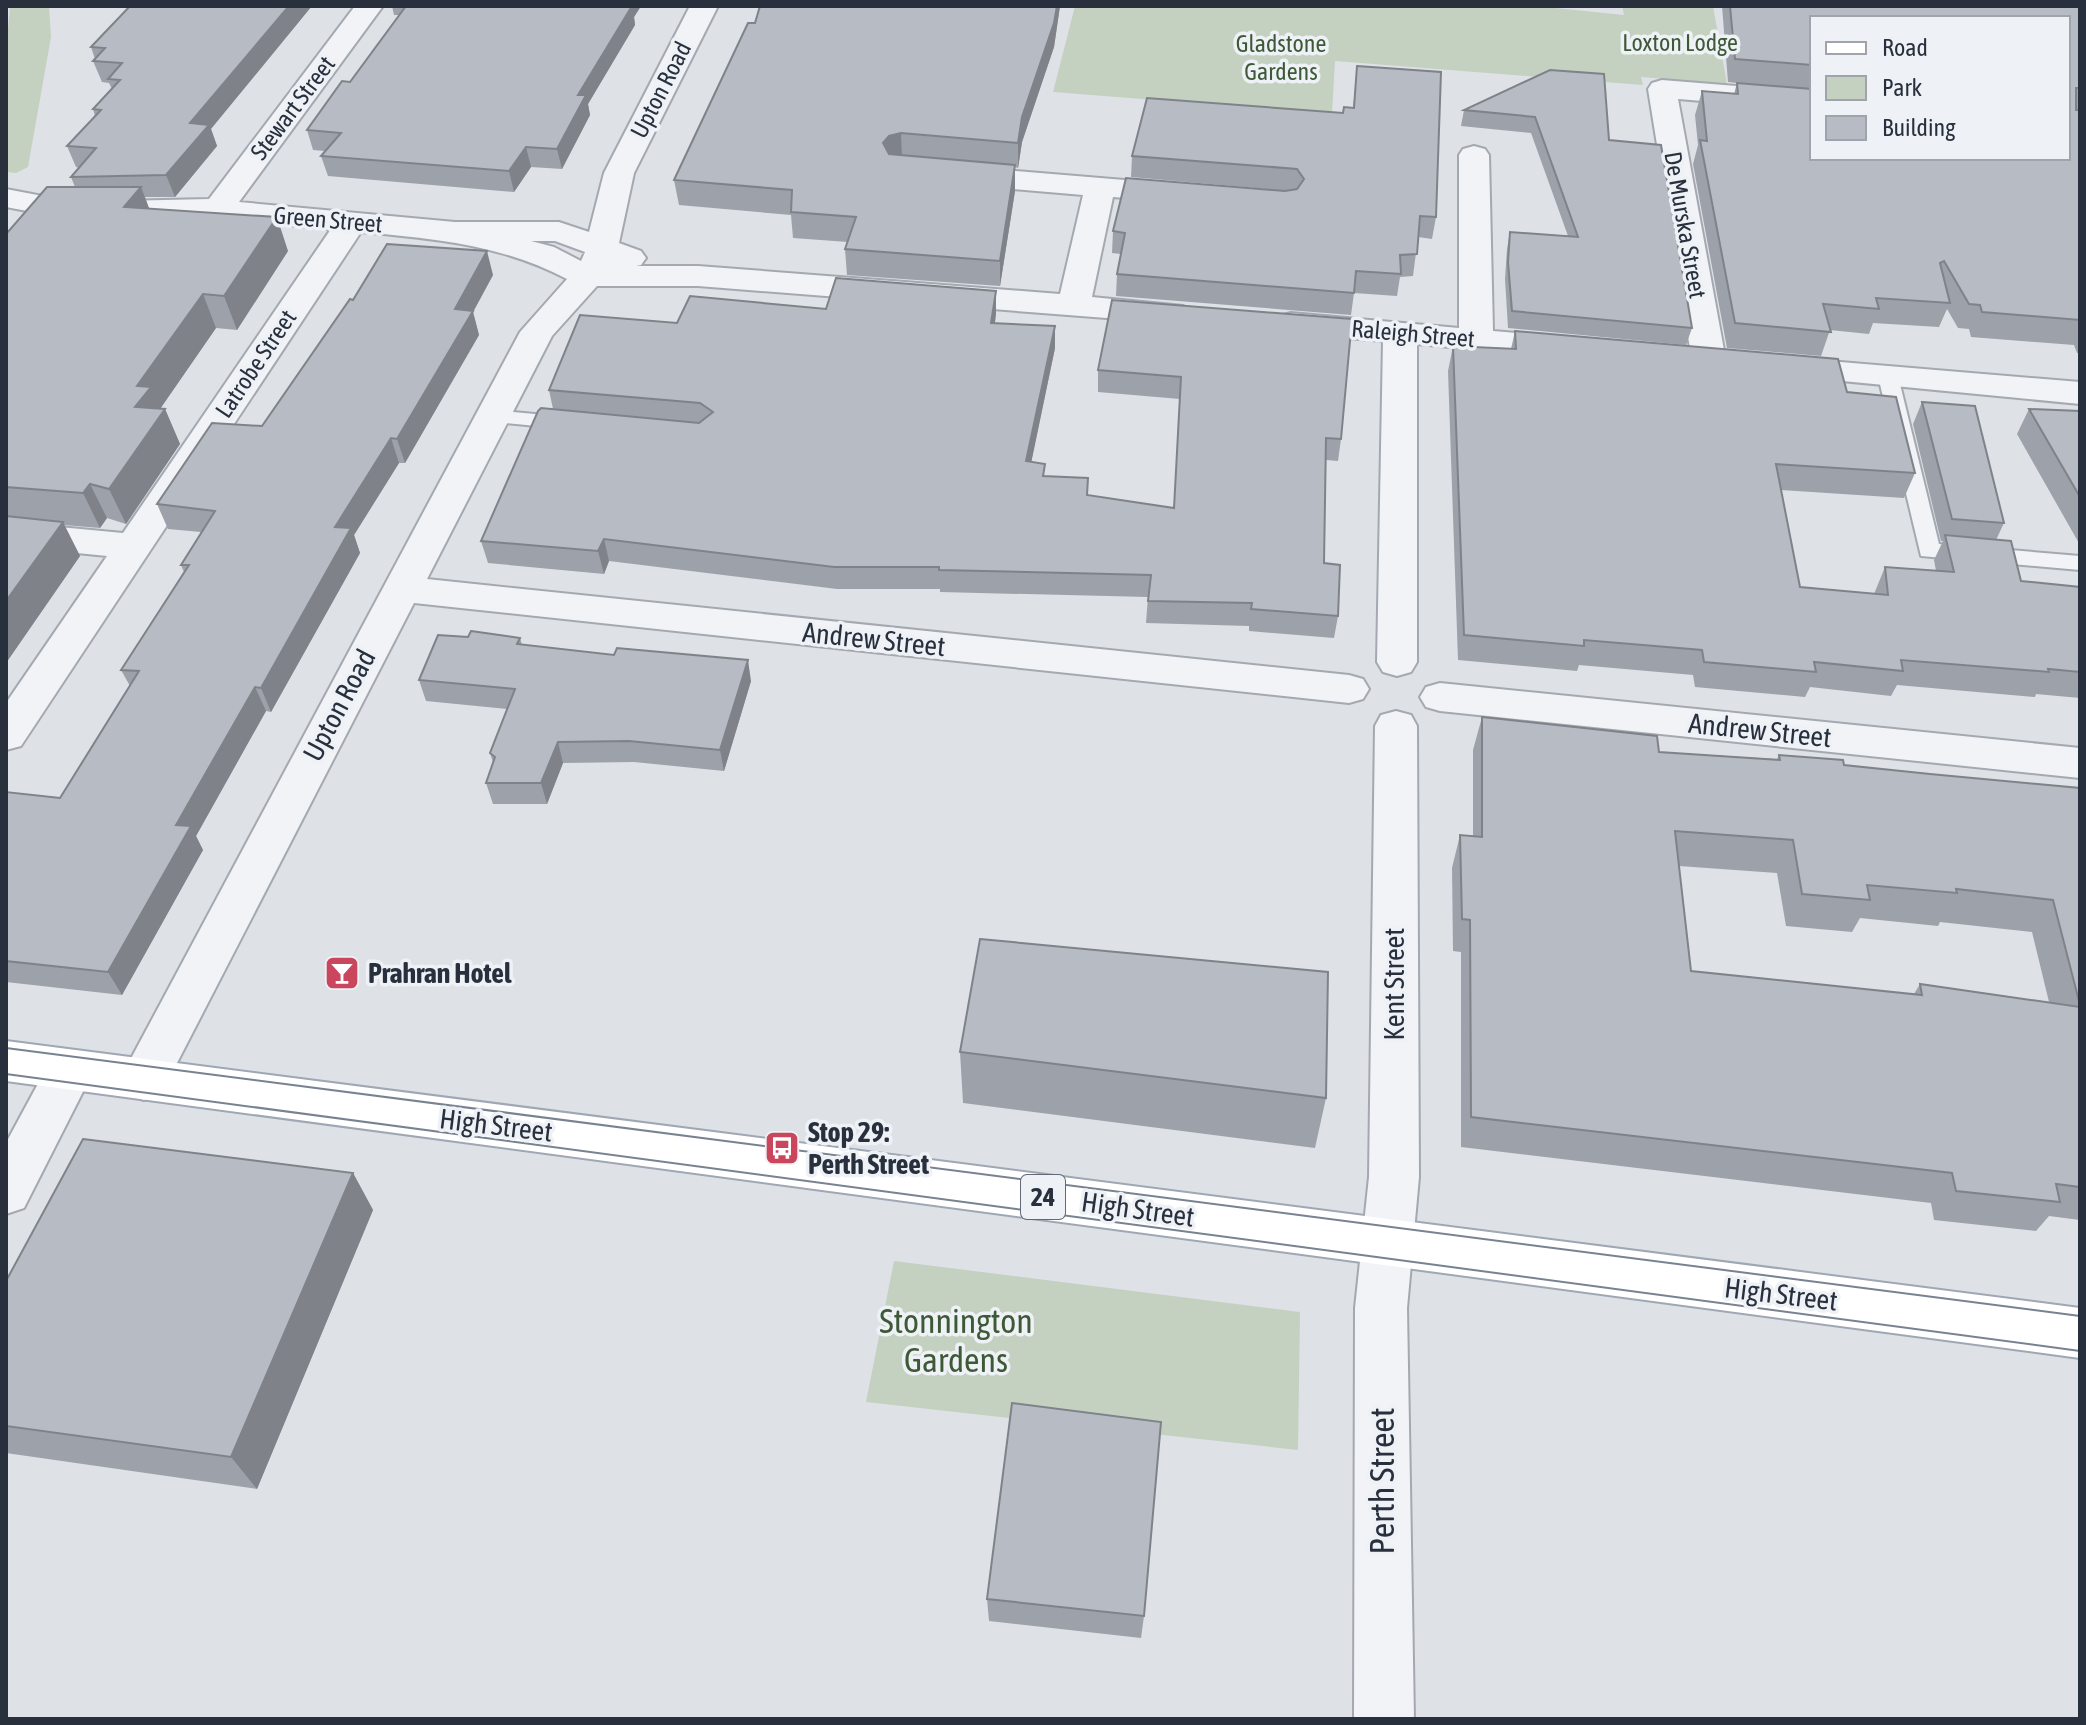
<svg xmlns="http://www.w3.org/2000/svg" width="2086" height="1725" viewBox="0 0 2086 1725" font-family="'Asap Condensed',sans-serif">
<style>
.green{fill:#c4d1c0}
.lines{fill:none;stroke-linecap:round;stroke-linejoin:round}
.lane-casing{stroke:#a4a9b1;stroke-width:4}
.street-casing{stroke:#a4a9b1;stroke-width:4}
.primary-casing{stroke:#9ea7b3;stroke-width:4}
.lane{fill:#f1f3f6;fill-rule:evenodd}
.street{fill:#f1f3f6;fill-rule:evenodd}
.primary{fill:#fff;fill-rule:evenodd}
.tram{stroke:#788291;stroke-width:2}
.wall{fill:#9da1a9;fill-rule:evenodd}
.shaded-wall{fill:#7f8389}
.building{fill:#b6bbc4;stroke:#7f8389;stroke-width:2}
.labels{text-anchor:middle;stroke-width:7;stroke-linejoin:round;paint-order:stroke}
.far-park-label{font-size:24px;fill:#3d5936;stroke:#eef1f5}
.far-street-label{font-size:24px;fill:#28303e;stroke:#eef1f5}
.shield{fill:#eef1f5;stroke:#636a75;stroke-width:2}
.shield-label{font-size:26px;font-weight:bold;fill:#28303e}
.street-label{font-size:28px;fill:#28303e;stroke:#eef1f5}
.poi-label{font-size:28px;font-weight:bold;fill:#28303e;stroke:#eef1f5;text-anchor:start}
.near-park-label{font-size:34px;fill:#3d5936;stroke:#eef1f5}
.near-street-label{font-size:34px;fill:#28303e;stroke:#eef1f5}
</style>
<rect width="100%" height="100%" fill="#dee2e7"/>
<!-- green -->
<path class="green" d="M10,6H49L51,37L28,167L16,173L6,172V52Z
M1075,6H1536L1624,15L1622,6H1713L1727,84L1641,77L1643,85L1335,61L1332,114L1053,92Z
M894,1261L1300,1312L1298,1450L866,1402Z"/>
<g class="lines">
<!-- lane casing -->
<g class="lane-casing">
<path id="lane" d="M1888,370L1898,376L1939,544L2080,556V570L1921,556L1878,376Z
M491,410L567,417L577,423L567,429L484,421L481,416Z"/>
</g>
<!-- street casing -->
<g class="street-casing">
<path id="street" d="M355,6H383L239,202L455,222H559L589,232L604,173L690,6H718L634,173L619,243L641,251L646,258L641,265L636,266H698L1060,294L1083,195L955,184L944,181L940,175L944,169L955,166L1185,185L1196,187L1200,194L1196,201L1185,203L1113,197L1092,297L1183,306L1188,313L1183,320L1171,323L698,286H597L552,336L427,579L1349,675L1363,679L1369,689L1363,699L1349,703L414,603L161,1094L144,1100L127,1094L120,1080L127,1066L520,332L567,279C500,244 435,239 361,232L21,746L6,750V703L107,556L6,546V522L123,533L331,229L201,217L74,220L6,207V189L74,202L209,199ZM531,241H555L585,252L581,261L554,247Z
M1662,80L1812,92V110L1678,99L1726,361L1721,368L1709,371L1697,368L1692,361L1648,89L1652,83Z
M1474,146L1485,149L1489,155L1493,331L1574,338L1586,341L1591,348L1586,355L1574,358L1417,344V662L1411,672L1397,676L1383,672L1377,662L1383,341L1291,333L1279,330L1274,323L1279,316L1291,313L1459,328V155L1463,149Z
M1781,357L2080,382V404L1769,374L1764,367L1769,360Z
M1440,683L2080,748V778L1440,711L1426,707L1420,697L1426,687Z
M1396,711L1411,715L1417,726L1419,1177L1407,1308L1414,1719H1354L1355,1308L1369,1177L1375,726L1381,715Z
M70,1050L87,1056L94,1070L24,1208L6,1214V1143L53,1056Z"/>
</g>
<!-- primary casing -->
<g class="primary-casing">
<path id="primary" d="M6,1041L2080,1308V1358L6,1081Z"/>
</g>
<!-- lane -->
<use href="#lane" class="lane"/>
<!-- street -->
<use href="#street" class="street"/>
<!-- primary -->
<use href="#primary" class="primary"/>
<!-- tram -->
<path class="tram" d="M6,1048L2080,1316
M6,1074L2080,1351"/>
</g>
<!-- wall -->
<path class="wall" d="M130,6L211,129L217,146L175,197H145L149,209L288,251L237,330L216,328L160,409H165L180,444L126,524L107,518L100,528L64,525L80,556L6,663V234L75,187L71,177L79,168L76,167L67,146L95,116L93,109L112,89L109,83L102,82L93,61L95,59L91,47Z
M392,6H641L634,17L635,25L588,104L590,115L562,169L531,167L514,192L328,176L321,156L325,151L313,150L307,130L350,82L399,15H394Z
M760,6H1060L1054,47L1022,142L1018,168L1015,167V191L1000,286L847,275L845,249L848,242L793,238L791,215L679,205L674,180L755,23Z
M1722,6H2080V353H2077L2074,345L1971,337L1969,329L1958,328L1947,309L1939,327L1873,323L1869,334L1830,330L1821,356L1727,348L1693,164L1698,145L1695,115L1702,91L1734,94L1737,83L1728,82ZM1812,18L2068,158H1812Z
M1357,66L1436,217L1432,239L1418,237L1413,276L1400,277L1397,296L1354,293L1351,315L1116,296L1117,274L1121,254L1112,253L1113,231L1289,191L1131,177L1132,156L1343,113L1353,108Z
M1550,70L1609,140L1692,328L1686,345L1508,328L1505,279L1507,249L1510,232L1568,236L1531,133L1461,126L1464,110Z
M493,275L473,312L479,335L405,463H399L354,535L360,553L271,712L266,711L196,836L203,850L122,995L6,982V792L60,798L130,686L121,670L184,572L181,565L201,532L168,529L157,504L262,426L353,300Z
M1112,300L1341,439L1338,461L1326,460L1324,563L1338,616L1334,638L1249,631V626L1146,623L1148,597L940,592V589H837L609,561L604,574L488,563L481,541L553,409L549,390L677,323L826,309L996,313L995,323L1055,348L1031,462L1045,476L1088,495L1174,508L1180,399L1098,392V370Z
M1515,331L1847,392L1915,473L1904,498L1781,490L1800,587L1874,594L1885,567L1936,571L1934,560L1943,541H1941L1913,424L1922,402L2004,523L1996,540L2021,581L2080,587V698L2036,694L2035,697L1897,685L1891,696L1810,687L1805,697L1695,687L1693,675L1579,665L1577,671L1458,660L1448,371L1453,346L1511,349Z
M2029,409L2080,411V545L2017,434Z
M468,637L520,638L522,645L751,681L724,771L634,762L563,763L547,804H493L486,783L493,762L490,753L507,709L426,701L419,680Z
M1482,717L1659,752L1777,759L1779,755L1844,765L1930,774L2080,788V1220L2049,1216L2036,1231L1934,1220L1931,1203L1461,1147V952L1453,951L1452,868L1460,835L1473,836V750ZM1679,866L1777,873L1786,926L1852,932L1860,918L1938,926L1940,922L2032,932L2049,1002L1920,984L1914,994L1691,971Z
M960,1052L1326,1098L1315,1148L963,1103Z
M353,1173L373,1210L257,1489L6,1453V1281Z
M987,1599L1144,1616L1141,1638L989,1621Z"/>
<!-- shaded-wall -->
<path class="shaded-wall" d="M289,6H312L211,129L217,146L175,197L166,175L190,123Z
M626,6H641L634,17L635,25L588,104L590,115L562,169L557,149L578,95Z
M1057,6H1060L1054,47L1022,142L1018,168V143L1022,117Z
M901,133L902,158L890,161L883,143L889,136Z
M526,147L531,167L514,192L509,171Z
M1015,165V191L1000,286V261Z
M141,187L154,221L124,207Z
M277,217L288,251L237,330L224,296Z
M487,251L493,275L473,312L479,335L405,463L397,439L455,309Z
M996,291V313L992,345L991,323Z
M203,294L216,328L160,409H165L180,444L126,524L109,489L135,407L137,386Z
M1055,326V348L1027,483L1026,461Z
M391,438L399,463L354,535L360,553L271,712L261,688L335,527Z
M90,484L107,518L100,528L83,493Z
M63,522L80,556L6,663V601Z
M604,539L609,561L604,574L598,551Z
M748,660L751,681L724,771L720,750Z
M255,687L266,711L196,836L203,850L122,995L108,972L176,825Z
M558,742L563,763L547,804L541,783Z
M353,1173L373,1210L257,1489L231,1457Z"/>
<!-- building -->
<path class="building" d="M130,6H289L190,123L209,125L166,175L71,177L96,148L67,146L101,110L93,109L120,80L108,79L122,63L93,61L105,48L91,47Z
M406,6H632L578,95H586L557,149L526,147L509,171L321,156L341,133L307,130L342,81L350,82Z
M760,6H1057L1054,23L1022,117L1018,143L901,133L889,136L883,143L889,154L1015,165L1000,261L845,249L856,217L791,212L792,190L674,180L748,23H755Z
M1730,6H2080V88H2076V110H2080V320L1982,312L1980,305L1969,304L1944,261L1940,263L1950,303L1876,298L1879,309L1823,304L1831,332L1735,323L1700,140L1707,141L1702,91L1738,94L1737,83L1812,89V158H2068V18H1812V65L1735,59Z
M1357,66L1441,72L1436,217L1420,216L1417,254L1400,255L1401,274L1356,271L1354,293L1117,274L1125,233L1113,231L1126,178L1285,191L1297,189L1304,179L1297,169L1132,156L1147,98L1343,113L1344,107L1354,108Z
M1550,70L1604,74L1609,140L1661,145L1692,328L1512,311L1508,262L1510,232L1578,237L1535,117L1464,110Z
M47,187H141L124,207L277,217L224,296L203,294L137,386L151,387L135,407L165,409L109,489L90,484L83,493L6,487V234Z
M387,244L487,251L455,309L473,311L397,439L391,438L335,527L351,528L261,688L255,687L176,825L191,826L108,972L6,961V792L60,798L139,671L121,670L189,565H181L215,511L157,504L212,423L262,426L350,299L353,300Z
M836,278L996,291L991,323L1055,326L1026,461L1045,464L1043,476L1088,478L1087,495L1174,508L1181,377L1098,370L1112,300L1352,319L1341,439L1326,438L1324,563L1340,565L1338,616L1251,609L1252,603L1148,601L1151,575L939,570V567H834L604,539L598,551L481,541L538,411L541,408L699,423L713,412L700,403L549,390L580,315L677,323L690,296L826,309Z
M1515,331L1838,359L1847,392L1896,397L1915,473L1776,464L1800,587L1888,595L1885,567L1954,572L1945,535L2011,541L2021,581L2080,587V672L2048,669L2049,672L1901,660L1903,671L1814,662L1816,672L1704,662L1702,650L1584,640V646L1464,635L1453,346L1516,349Z
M1922,402L1975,406L2004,523L1952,519Z
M2029,409L2080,411V497Z
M6,516L63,522L6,601Z
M471,631L520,638L517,644L614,655L617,648L748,660L720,750L629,741L558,742L541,783H486L495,757L490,753L515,689L419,680L438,635L468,637Z
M1482,717L1657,736L1659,752L1780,760L1779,755L1843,760L1844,765L1930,774L2080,788V1005L2053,900L1956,889L1957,893L1867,885L1870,900L1802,894L1793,840L1675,831L1691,971L1922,995L1920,984L2080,1007V1187L2056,1184L2060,1202L1956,1191L1952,1173L1471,1117L1470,920L1462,919L1460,835L1482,837Z
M980,939L1328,972L1326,1098L960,1052Z
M83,1139L353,1173L231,1457L6,1426V1281Z
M1012,1403L1161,1422L1144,1616L987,1599Z"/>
<!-- icons -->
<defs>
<g id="bar-square" transform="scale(1.8)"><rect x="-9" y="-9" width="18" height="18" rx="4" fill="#ca465d" stroke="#eef1f5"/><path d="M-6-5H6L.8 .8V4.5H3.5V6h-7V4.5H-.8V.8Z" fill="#fff"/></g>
<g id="bus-square" transform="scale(1.8)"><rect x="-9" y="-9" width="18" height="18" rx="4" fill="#ca465d" stroke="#eef1f5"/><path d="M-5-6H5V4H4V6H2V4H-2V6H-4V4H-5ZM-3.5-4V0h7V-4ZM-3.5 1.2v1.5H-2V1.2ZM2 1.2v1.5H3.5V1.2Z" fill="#fff"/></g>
</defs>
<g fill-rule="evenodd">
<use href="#bar-square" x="342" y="973"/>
<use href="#bus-square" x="782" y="1148"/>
</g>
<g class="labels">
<!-- far-park labels -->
<g class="far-park-label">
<text x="1680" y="51">Loxton Lodge</text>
<text x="1281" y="52">Gladstone<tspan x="1281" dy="28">Gardens</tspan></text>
</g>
<!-- far-street labels -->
<g class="far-street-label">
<text transform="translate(661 90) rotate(-63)" y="8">Upton Road</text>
<text transform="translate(293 108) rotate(-53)" y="8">Stewart Street</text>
<text transform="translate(328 220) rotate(5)" y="8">Green Street</text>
<text transform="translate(1685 225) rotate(80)" y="8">De Murska Street</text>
<text transform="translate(1413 334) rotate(5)" y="8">Raleigh Street</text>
<text transform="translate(256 364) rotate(-56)" y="8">Latrobe Street</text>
</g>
<!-- shield labels -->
<rect class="shield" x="1021" y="1175" width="44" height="44" rx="6"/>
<g class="shield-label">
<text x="1043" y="1206">24</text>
</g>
<!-- street labels -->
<g class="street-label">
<text transform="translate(874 639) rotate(6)" y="10">Andrew Street</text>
<text transform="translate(339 705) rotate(-62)" y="10">Upton Road</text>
<text transform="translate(1760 730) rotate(6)" y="10">Andrew Street</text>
<text transform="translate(1394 984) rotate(-90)" y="10">Kent Street</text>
<text transform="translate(496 1125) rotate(7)" y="10">High Street</text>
<text transform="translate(1138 1209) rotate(8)" y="10">High Street</text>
<text transform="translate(1781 1294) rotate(7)" y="10">High Street</text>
</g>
<!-- poi labels -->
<g class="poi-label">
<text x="368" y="983">Prahran Hotel</text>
<text x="808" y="1142">Stop 29:<tspan x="808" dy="32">Perth Street</tspan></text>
</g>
<!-- near-park labels -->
<g class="near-park-label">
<text x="956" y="1333">Stonnington<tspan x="956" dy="39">Gardens</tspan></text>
</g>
<!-- near-street labels -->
<g class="near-street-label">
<text transform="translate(1382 1481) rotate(-90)" y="12">Perth Street</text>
</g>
</g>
<!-- border -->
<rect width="2086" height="1725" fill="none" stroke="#28303e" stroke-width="16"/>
<!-- legend -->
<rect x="1810" y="16" width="260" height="144" fill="#eef1f5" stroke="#9fa4ac" stroke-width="2"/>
<rect x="1826" y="42" width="40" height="12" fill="#ffffff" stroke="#9fa4ac" stroke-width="2"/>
<text x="1882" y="56" font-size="24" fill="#28303e">Road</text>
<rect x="1826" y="76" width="40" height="24" fill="#c4d1c0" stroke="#9fa4ac" stroke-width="2"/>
<text x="1882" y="96" font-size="24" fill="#28303e">Park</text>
<rect x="1826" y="116" width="40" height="24" fill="#b6bbc4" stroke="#9fa4ac" stroke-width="2"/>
<text x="1882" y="136" font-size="24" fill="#28303e">Building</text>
</svg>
